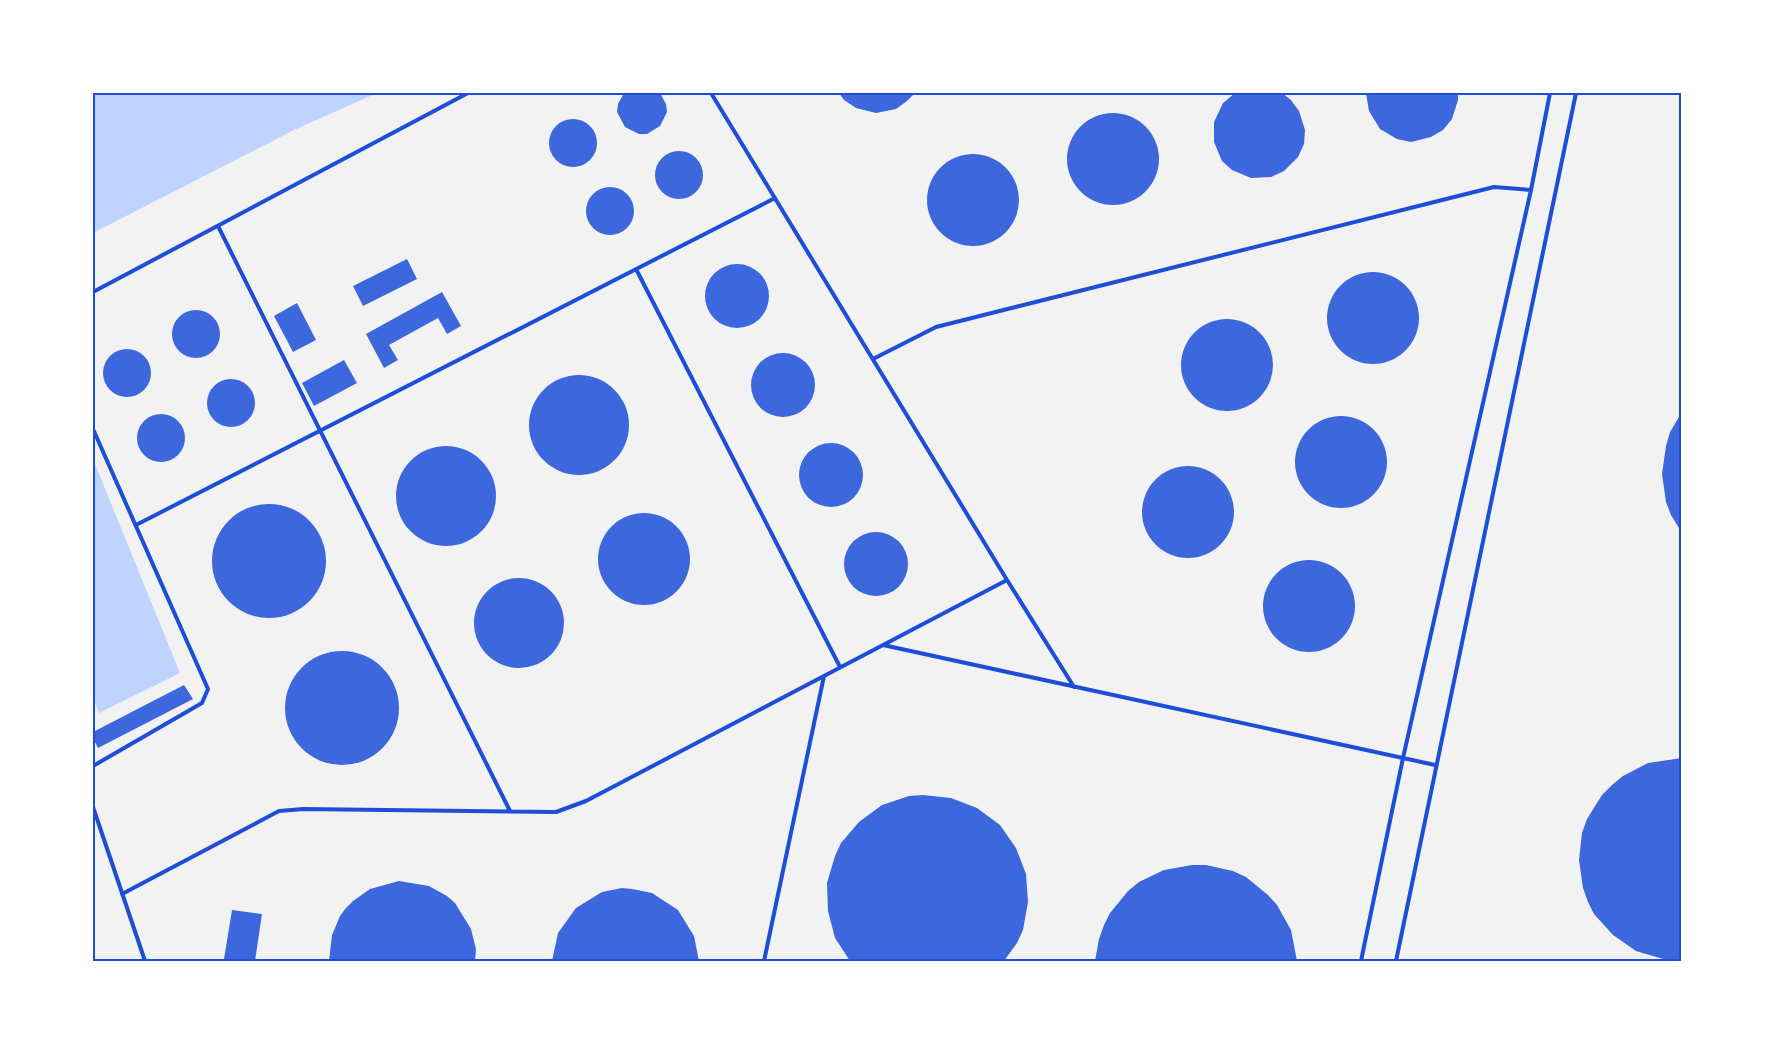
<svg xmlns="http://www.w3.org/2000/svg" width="1775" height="1054" viewBox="0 0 1775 1054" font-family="Figtree,sans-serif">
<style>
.water{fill:#bfd3fe}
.building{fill:#3d67dc}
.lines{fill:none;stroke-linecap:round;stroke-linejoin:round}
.service{stroke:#1d4ed8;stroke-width:4}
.neatline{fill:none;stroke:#1d4ed8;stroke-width:2}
</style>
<rect width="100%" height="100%" fill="#f2f2f2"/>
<!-- water -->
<path class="water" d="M93,93H377L294,130L93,233Z
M93,459L180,673L99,713L93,698Z"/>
<!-- building -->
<path class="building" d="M624,93H660L666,104L667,112L660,126L647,134H639L625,127L617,112L618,104Z
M839,93H915L907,101L896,109L876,113L856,108L844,100Z
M1235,93H1282L1291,100L1299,111L1305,130L1304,144L1298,157L1284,171L1271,177L1251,178L1232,170L1222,161L1214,142V122L1223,103Z
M1366,93H1458V100L1452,119L1443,130L1431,137L1411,142L1397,139L1380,129L1369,111Z
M1067 159a46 46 0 1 1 92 0a46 46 0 1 1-92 0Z
M549 143a24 24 0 1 1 48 0a24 24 0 1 1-48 0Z
M655 175a24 24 0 1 1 48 0a24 24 0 1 1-48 0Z
M927 200a46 46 0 1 1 92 0a46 46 0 1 1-92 0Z
M586 211a24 24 0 1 1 48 0a24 24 0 1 1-48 0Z
M407,259L417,279L363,306L353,286Z
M705 296a32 32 0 1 1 64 0a32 32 0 1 1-64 0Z
M1327 318a46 46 0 1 1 92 0a46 46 0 1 1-92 0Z
M442,292L461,326L447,334L438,318L389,345L398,360L384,368L366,334Z
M297,303L316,340L293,352L274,316Z
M172 334a24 24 0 1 1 48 0a24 24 0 1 1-48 0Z
M1181 365a46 46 0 1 1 92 0a46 46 0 1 1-92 0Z
M103 373a24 24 0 1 1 48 0a24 24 0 1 1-48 0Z
M751 385a32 32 0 1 1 64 0a32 32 0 1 1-64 0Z
M344,360L357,383L314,406L302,383Z
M529 425a50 50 0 1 1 100 0a50 50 0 1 1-100 0Z
M207 403a24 24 0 1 1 48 0a24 24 0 1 1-48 0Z
M1682,412V533L1671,515L1666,502L1662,474L1666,446L1670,432Z
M137 438a24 24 0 1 1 48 0a24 24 0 1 1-48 0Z
M1295 462a46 46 0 1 1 92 0a46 46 0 1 1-92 0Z
M799 475a32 32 0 1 1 64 0a32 32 0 1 1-64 0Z
M396 496a50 50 0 1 1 100 0a50 50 0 1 1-100 0Z
M1142 512a46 46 0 1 1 92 0a46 46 0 1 1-92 0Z
M212 561a57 57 0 1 1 114 0a57 57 0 1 1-114 0Z
M598 559a46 46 0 1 1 92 0a46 46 0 1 1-92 0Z
M844 564a32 32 0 1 1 64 0a32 32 0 1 1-64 0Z
M1263 606a46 46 0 1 1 92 0a46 46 0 1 1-92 0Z
M474 623a45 45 0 1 1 90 0a45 45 0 1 1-90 0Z
M285 708a57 57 0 1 1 114 0a57 57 0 1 1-114 0Z
M184,685L193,699L98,748L93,738V732Z
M1682,758V960L1677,961L1663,959L1636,951L1613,935L1594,914L1588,902L1583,888L1579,860L1582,833L1587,819L1602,795L1612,785L1623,776L1648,763Z
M923,795L951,798L977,808L1000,825L1016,848L1026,874L1028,902L1023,930L1017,943L1004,961H850L835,938L828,911L827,883L835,856L841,843L859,822L882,805L909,796Z
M1192,865H1206L1233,871L1246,877L1268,895L1277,905L1291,930L1297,961H1095L1099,939L1104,925L1110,913L1128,891L1139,882L1164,870Z
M399,881L429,886L447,896L455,903L471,929L476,949L475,961H329L332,935L340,916L346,908L353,901L370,889Z
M622,888L632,889L652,893L678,910L694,936L699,961H552L558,933L576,908L602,892Z
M232,910L262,914L255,961L224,959Z"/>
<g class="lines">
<!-- service -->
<path class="service" d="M711,93L1007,580L1074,687
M218,226L510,811
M636,269L840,667
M93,292L468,93
M873,359L936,327L1494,187L1531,190L1550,93
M93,429L208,689L202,703L93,766
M136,525L775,198
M883,645L1435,765
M93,807L145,961
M122,894L279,811L303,809L556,812L586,801L1007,580
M764,961L824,676
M1361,961L1403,758L1531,190
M1396,961L1576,93"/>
</g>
<!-- border -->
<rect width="1775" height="1054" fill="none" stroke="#ffffff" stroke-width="189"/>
<rect x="94" y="94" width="1586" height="866" class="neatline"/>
</svg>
